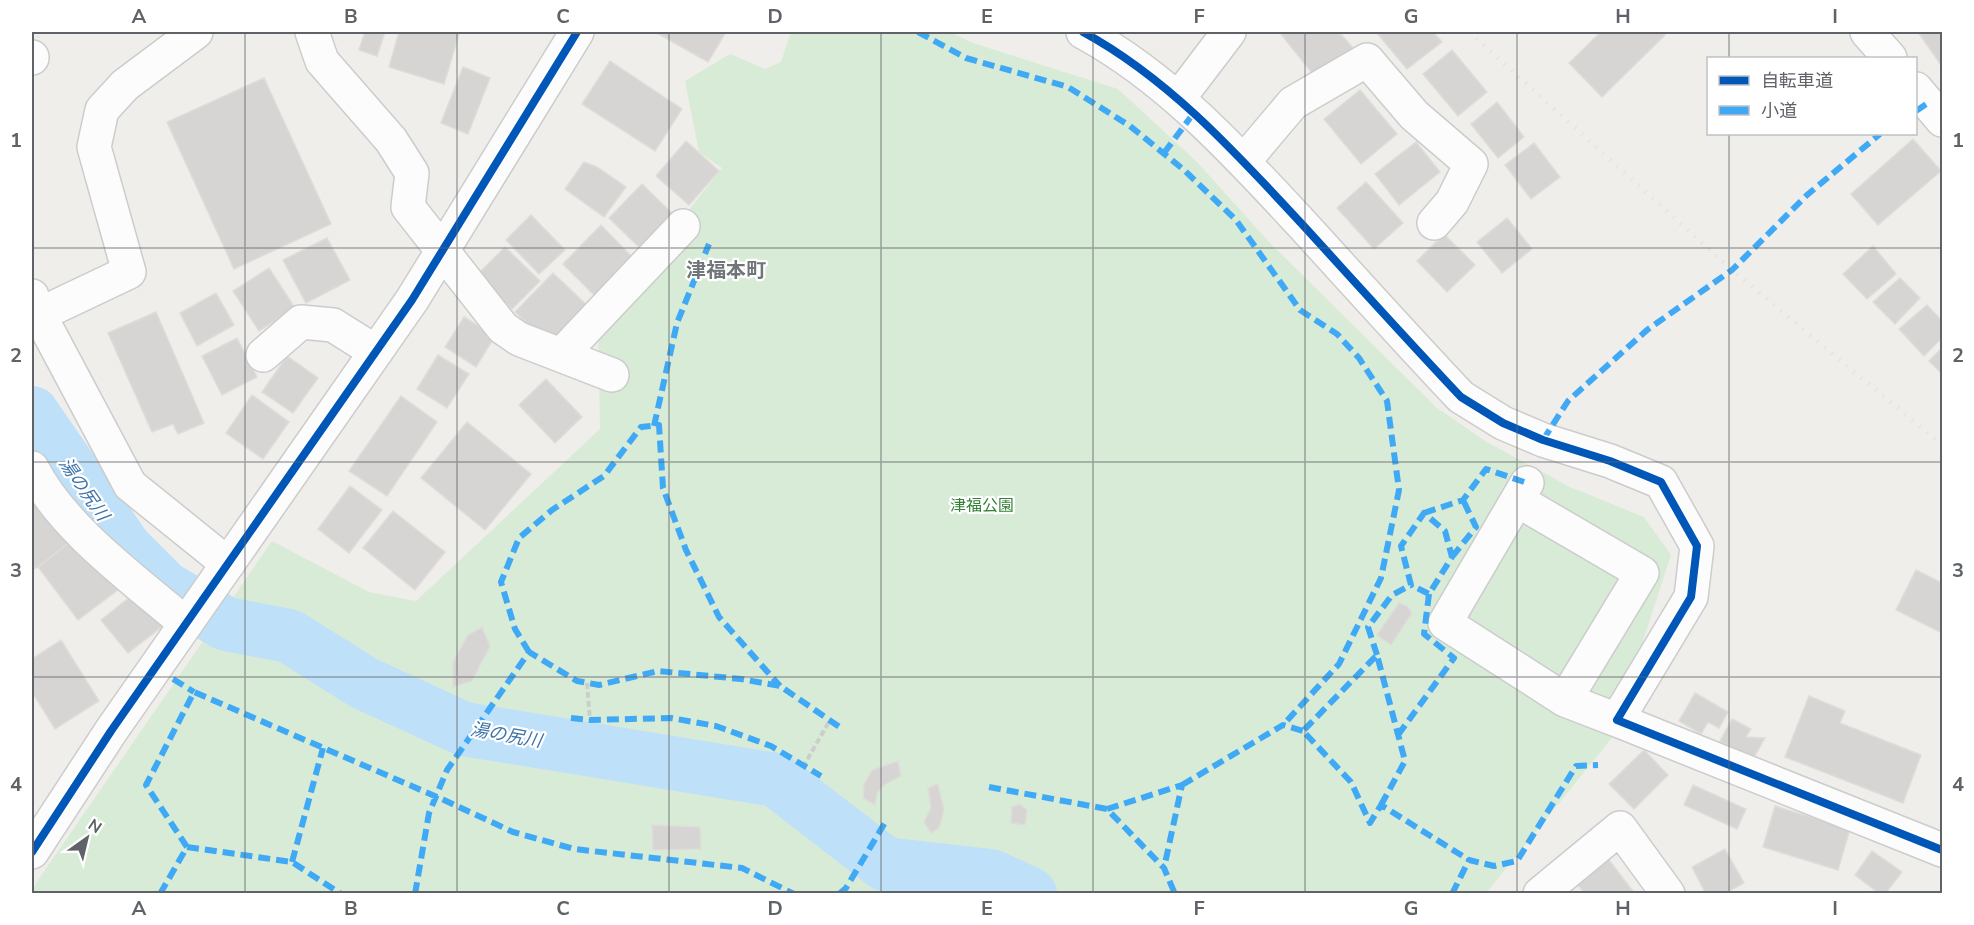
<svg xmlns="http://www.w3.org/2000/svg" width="1974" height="925" viewBox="0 0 1974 925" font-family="'Nunito Sans','Noto Sans JP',sans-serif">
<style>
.green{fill:#d8ebd6}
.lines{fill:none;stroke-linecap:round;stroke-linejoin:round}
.stream{stroke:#bfe0f9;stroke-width:9}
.river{stroke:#bfe0f9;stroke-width:54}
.building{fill:#d6d5d3;stroke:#deddd9;stroke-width:1.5}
.minor-casing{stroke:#cbcccc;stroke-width:36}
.path{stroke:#cacfcc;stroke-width:4;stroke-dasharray:6 3;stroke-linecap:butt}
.minor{stroke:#fdfcfc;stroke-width:33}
.rail{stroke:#e4e4e4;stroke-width:4.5;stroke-dasharray:1.5 8;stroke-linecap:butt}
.quiet{stroke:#3fa9f5;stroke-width:6;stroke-dasharray:12 6;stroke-linecap:butt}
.cycleway-casing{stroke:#fff;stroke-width:11}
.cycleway{stroke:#0057b8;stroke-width:8}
.grid{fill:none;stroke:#5f6368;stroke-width:1.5;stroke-opacity:0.55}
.labels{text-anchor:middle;stroke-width:4.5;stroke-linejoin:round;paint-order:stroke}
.park-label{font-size:16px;fill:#348238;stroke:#fff}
.water-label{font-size:18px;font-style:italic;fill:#4174aa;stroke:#fff}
.quarter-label{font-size:20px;font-weight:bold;fill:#70757a;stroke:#fff}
.neatline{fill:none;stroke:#5f6368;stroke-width:2}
.grid-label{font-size:20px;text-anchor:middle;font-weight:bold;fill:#5f6368}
</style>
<rect width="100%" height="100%" fill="#efeeea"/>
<!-- green -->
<path class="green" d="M791,32H950L973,43L1118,89L1197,162L1269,242L1436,407L1485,441L1570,487L1644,517L1671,555L1611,739L1486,893L32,894V889L272,541L369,592L416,601L600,429L598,325L722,168L699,152L685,81L730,54L765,69L781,62Z"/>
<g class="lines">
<!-- stream -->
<path class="stream" d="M967,894L970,872"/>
<!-- river -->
<path class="river" d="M32,413L125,548L165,588L226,624L289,636L364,683L464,729L776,780L885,864L991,876L1030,894"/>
</g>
<!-- building -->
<path class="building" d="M365,32H385L377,56L359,50Z
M399,32H451L459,34L444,84L389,67Z
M655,32H726L708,62Z
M1282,32H1339L1353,48L1316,78L1280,33Z
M1376,32H1433L1442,42L1407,69Z
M1601,32H1661L1665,35L1602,97L1569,63Z
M1918,32H1942V64L1941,65Z
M1452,50L1487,92L1458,116L1423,74Z
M610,61L682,109L655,151L582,104Z
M463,67L490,78L468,134L441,123Z
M264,78L331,224L234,269L167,122Z
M1360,90L1397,134L1361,164L1324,119Z
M1497,102L1524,137L1498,158L1471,124Z
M1913,139L1941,171L1878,225L1851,194Z
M686,141L719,171L689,205L656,176Z
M1416,142L1440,172L1399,205L1375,174Z
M1534,143L1560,177L1531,199L1505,165Z
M584,162L597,167L626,187L604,217L565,189Z
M1366,182L1403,223L1374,249L1337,208Z
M642,184L678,219L644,252L609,218Z
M531,215L565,250L539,274L506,240Z
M1507,218L1532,249L1502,273L1477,242Z
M601,225L634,259L596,297L563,264Z
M1444,234L1475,265L1447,292L1417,261Z
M327,238L350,280L306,303L283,260Z
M1873,246L1896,274L1867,299L1843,274Z
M505,247L540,281L512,309L477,275Z
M269,268L295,308L259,331L233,291Z
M553,273L591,309L553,348L515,312Z
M1900,278L1920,298L1895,324L1873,302Z
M216,293L234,325L197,346L180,313Z
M1927,305L1942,321V338L1924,356L1899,329Z
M156,312L204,423L178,434L173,424L152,432L108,333Z
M464,317L495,336L476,367L445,347Z
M237,338L257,377L222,395L202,356Z
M1942,348V374L1929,361Z
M438,355L469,374L447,408L417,389Z
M287,356L318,378L293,413L262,392Z
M546,379L582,417L555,443L519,405Z
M252,395L289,422L263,459L226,433Z
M401,396L437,422L387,496L349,471Z
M467,422L531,474L485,530L421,478Z
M350,486L382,510L349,553L318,529Z
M44,492L78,536L35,569L32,564V501Z
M393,511L445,552L415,590L363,548Z
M82,533L123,586L78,620L38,567Z
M1916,570L1942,583V633L1896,610Z
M136,592L163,626L128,653L101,620Z
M1399,603L1407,606L1412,613L1391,645L1377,635Z
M482,627L490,646L472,681L453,687V662L468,635Z
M61,640L99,701L55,729L32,692V659Z
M1695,693L1728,712L1719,728L1708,722L1701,734L1679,721Z
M1809,696L1845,711L1840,723L1921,755L1903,803L1785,757Z
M1732,719L1751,729L1746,737L1765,738L1753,759L1720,741Z
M1644,750L1668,775L1634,809L1609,784Z
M898,761L901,776L884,785L877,794L875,805L863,798L864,784L872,770Z
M938,784L944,810L939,828L931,833L924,822L931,808L928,788Z
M1693,785L1746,809L1737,829L1684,805Z
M1020,804L1027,810L1025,825L1011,823L1012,807Z
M1775,806L1850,829L1838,870L1763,847Z
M652,825L700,827L701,849L653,850Z
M1725,849L1744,883L1724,894H1706L1692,867Z
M1872,851L1902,872L1885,894H1880L1855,875Z
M1606,856L1635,894H1585L1575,881Z"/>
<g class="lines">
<!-- minor casing -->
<g class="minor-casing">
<path id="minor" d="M312,32L322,61L391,140L412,173L408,207L503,328L519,339L612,375
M1083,32C1168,78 1236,153 1301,223C1354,281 1407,340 1461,397L1503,423L1543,440L1610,461L1661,482L1697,546L1691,597L1617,720L1942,850
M1867,32L1890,58
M32,58V57
M1916,89L1942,120
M1178,99L1229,32
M1244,161L1293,103L1367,60L1414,115L1471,164L1452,202L1434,223
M32,296L35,316L48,331L130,485L228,564
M32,318L129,272L94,147L102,110L125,85L196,32
M263,355L301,322L333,325L376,352
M561,355L683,226
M32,468C63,529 134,579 186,624
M1517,500L1642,573L1565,700L1445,623L1527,483
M1565,700L1617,720
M32,852L111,731L412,300L577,32
M1540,894L1620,828L1668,894"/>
</g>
<!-- path -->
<path class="path" d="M587,683L590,720
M803,767L830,720"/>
<!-- minor -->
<use href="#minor" class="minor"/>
<!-- rail -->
<path class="rail" d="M1469,32L1732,270L1942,445
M32,45L41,32"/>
<!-- quiet -->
<path class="quiet" d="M918,32L966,58L1068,87L1130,126L1184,170L1236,220L1300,310L1337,334L1359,358L1387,401L1399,490L1381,578L1339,664L1283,725
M1916,111L1928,103
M1164,153L1193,114
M654,426L677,323L709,244
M1543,440L1568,401L1647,330L1732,270L1807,195L1880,134
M1424,513L1463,500L1486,469L1527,483
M1452,557L1476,527L1463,500
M529,652L515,629L501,582L519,538L552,510L604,476L641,427L659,425L663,488L686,550L719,617L780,686
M1377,655L1368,627L1392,595L1411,585L1401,546L1424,513L1445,531L1452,557L1429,594L1411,585
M173,679L194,692
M571,718L590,720L671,718L716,726L771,746L821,776
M1398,735L1454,658L1424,634L1429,594
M1182,785L1283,725L1303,731
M989,787L1107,809L1164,868L1175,894
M1381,805L1405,761L1377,655L1303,731L1351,782L1370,823L1381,805L1469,860
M1107,809L1182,785L1164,868
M187,847L292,862L341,894
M292,862L323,748
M160,894L187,847L146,785L194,692L444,800L513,832L574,849L742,868L794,894
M415,894L429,813L447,770L529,652L577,681L599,685L658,671L741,679L780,686L841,728
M839,894L846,888L886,821
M1452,894L1469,860L1494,866L1517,861L1576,766L1598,765"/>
<!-- cycleway casing -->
<g class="cycleway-casing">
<path id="cycleway" d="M1083,32C1168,78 1236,153 1301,223C1354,281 1407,340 1461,397L1503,423L1543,440L1610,461L1661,482L1697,546L1691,597L1617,720L1942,850
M32,852L111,731L412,300L577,32"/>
</g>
<!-- cycleway -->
<use href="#cycleway" class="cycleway"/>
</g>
<!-- grid -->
<path class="grid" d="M245,32V894M457,32V894M669,32V894M881,32V894M1093,32V894M1305,32V894M1517,32V894M1729,32V58M1729,134V894M32,248H1942M32,462H1942M32,677H1942"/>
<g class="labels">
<!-- park labels -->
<g class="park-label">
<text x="982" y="511">津福公園</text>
</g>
<!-- water labels -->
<g class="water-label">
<text transform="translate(84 489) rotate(55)" y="6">湯の尻川</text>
<text transform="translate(506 735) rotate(10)" y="6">湯の尻川</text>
</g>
<!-- quarter labels -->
<g class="quarter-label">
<text x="726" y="277">津福本町</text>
</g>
</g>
<!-- border -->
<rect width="1974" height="925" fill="none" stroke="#ffffff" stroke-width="66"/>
<!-- legend -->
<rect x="1707" y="57" width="210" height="78" fill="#ffffff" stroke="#bfc1c3" stroke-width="1.5"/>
<rect x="1719" y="76" width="30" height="9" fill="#0057b8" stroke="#bfc1c3" stroke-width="1.5"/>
<text x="1761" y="87" font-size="18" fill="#5f6368">自転車道</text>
<rect x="1719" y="106" width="30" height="9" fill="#3fa9f5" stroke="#bfc1c3" stroke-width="1.5"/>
<text x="1761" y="117" font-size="18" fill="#5f6368">小道</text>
<!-- north arrow -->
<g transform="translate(87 838) rotate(34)" stroke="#ffffff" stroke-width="4.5" paint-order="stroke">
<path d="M0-4.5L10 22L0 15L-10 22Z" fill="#5f6368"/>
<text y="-9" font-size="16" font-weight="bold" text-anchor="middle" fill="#5f6368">N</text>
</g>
<rect x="33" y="33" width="1908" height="859" class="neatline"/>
<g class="grid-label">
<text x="139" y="23">A</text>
<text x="351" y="23">B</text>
<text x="563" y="23">C</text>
<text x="775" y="23">D</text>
<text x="987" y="23">E</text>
<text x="1199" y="23">F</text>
<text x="1411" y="23">G</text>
<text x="1623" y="23">H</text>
<text x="1835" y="23">I</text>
<text x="16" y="147">1</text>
<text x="1958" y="147">1</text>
<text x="16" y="362">2</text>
<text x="1958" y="362">2</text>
<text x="16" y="577">3</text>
<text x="1958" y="577">3</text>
<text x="16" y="791">4</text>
<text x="1958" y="791">4</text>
<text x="139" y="915">A</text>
<text x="351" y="915">B</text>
<text x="563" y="915">C</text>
<text x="775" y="915">D</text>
<text x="987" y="915">E</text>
<text x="1199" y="915">F</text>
<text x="1411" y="915">G</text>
<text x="1623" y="915">H</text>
<text x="1835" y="915">I</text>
</g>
</svg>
